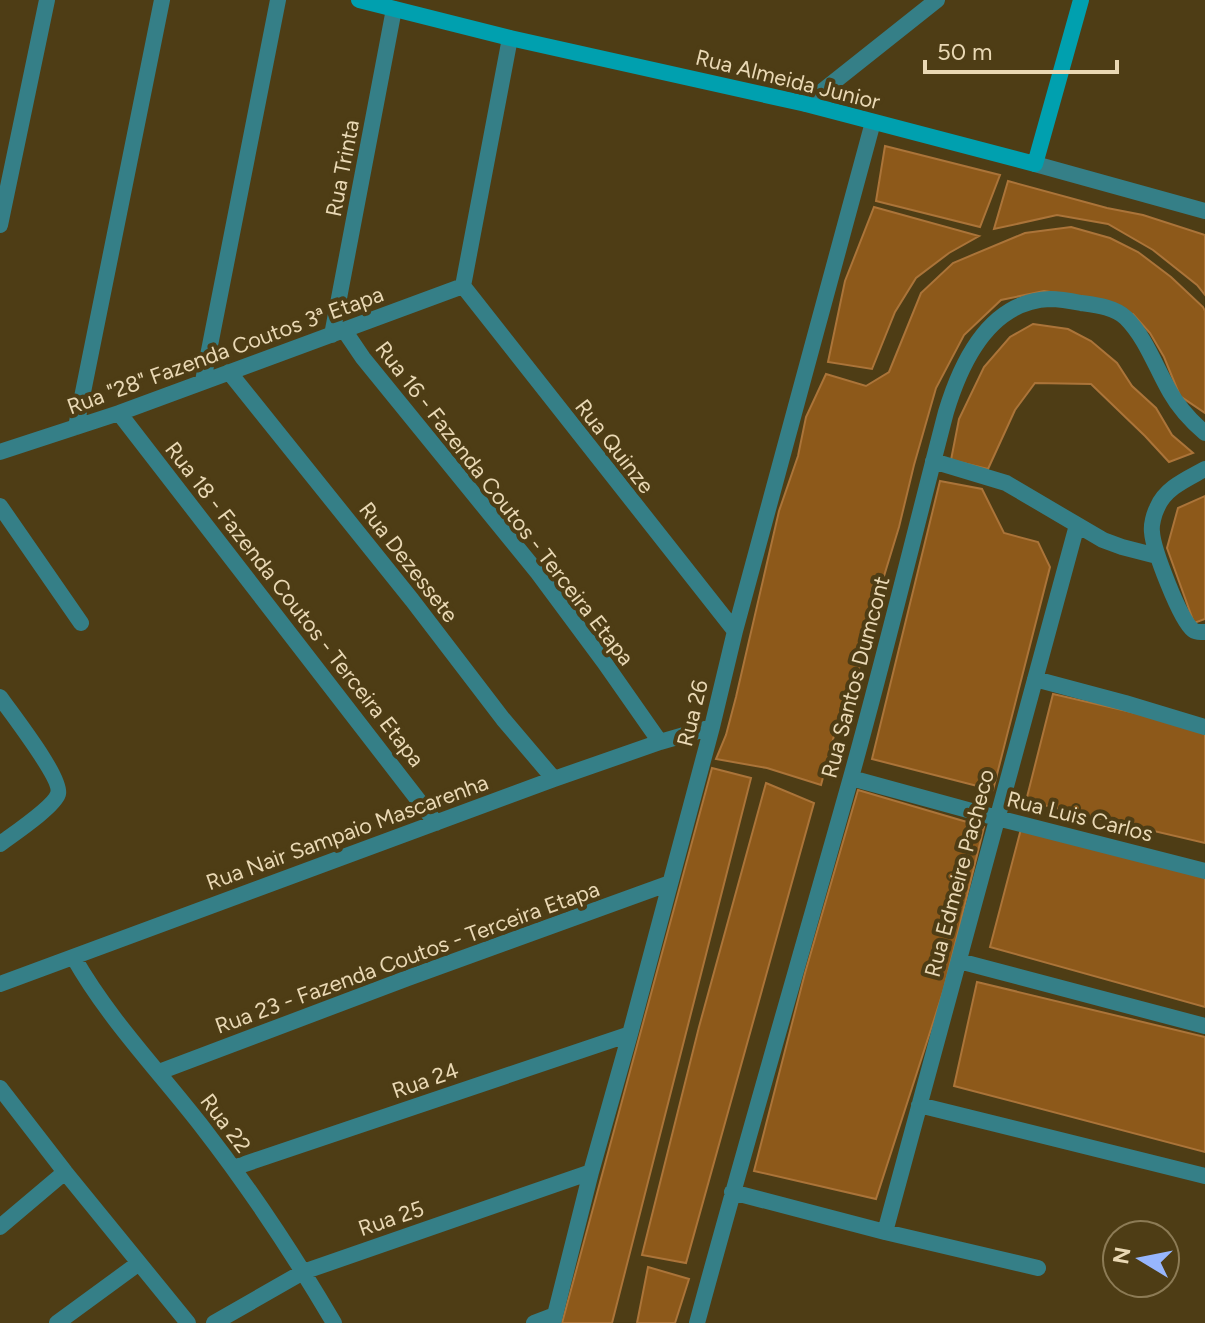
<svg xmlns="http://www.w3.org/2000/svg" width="1205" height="1323" viewBox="0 0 1205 1323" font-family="Figtree,sans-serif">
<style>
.building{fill:#8d591a;stroke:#ab7439;stroke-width:2}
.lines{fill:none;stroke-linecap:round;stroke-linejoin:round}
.street{stroke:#357f87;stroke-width:16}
.secondary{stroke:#00a0af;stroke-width:16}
.labels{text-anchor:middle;stroke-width:8;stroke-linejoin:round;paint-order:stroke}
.street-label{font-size:22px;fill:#e9d8b4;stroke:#4e3d15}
</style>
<rect width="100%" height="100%" fill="#4e3d15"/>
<!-- building -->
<path class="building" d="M885,146L1000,175L980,227L876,201Z
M1008,181L1107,208L1143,215L1205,235V295L1197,285L1153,250L1108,224L1057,215L994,229Z
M874,207L979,236L949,253L916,278L895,312L872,369L828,362L845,281Z
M1071,227L1110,238L1138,252L1171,277L1203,307L1205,311V413L1180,396L1164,357L1150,333L1133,314L1071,295L1044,291L1001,300L964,335L936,388L914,465L899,527L870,622L867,648L836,728L821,785L767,768L716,759L726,735L736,697L779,511L798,456L806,417L826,374L866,386L889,372L921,293L953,263L1025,233Z
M1033,324L1068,329L1091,341L1117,363L1132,386L1156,408L1172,435L1193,453L1169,462L1145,436L1091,384L1035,383L1015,410L988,469L951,460L959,419L984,367L1010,337Z
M940,481L982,489L1004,533L1038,542L1050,567L993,790L872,759Z
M1205,496V619L1194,623L1167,548L1178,508Z
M1053,694L1205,729V843L1026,801Z
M712,768L751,778L612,1323H562Z
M766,783L814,803L686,1263L642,1255L699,1027Z
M858,790L984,827L944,989L876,1199L754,1171L805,973Z
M1021,829L1205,876V1007L990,947Z
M977,982L1205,1037V1152L954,1086Z
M648,1267L689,1279L675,1323H637Z"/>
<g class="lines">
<!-- street -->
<path class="street" d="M806,104L937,0
M1035,164L1205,211
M0,225L47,0
M463,286L735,631
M463,286L510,38
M344,330L363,358L538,573L604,662L660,742
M332,335L394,9
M229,372L412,600L503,719L554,779
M203,381L278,0
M119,413L436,823
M76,427L162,0
M0,452L119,413L463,286
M933,461L1006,483L1103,540L1122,547L1157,556
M1205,469C1187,479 1165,488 1157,508C1154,514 1151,525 1152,532C1153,549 1180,620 1193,630C1197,633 1200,632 1205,632
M0,506L81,623
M1035,679L1125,703L1205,727
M0,697C11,713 63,779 58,794C54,807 12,835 0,844
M851,778L997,818L1205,871
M74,958C108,1018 157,1069 200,1124C249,1187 294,1255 334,1323
M959,961L1205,1026
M0,984L554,779L660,742L712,727
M159,1072L408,978L670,883
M0,1088L65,1172L188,1323
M919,1105L1205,1176
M233,1168L630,1034
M732,1192L885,1232L1038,1268
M0,1227L65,1172
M885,1232L1077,525
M57,1323L139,1263
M214,1323L303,1272L591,1172
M534,1323L555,1315
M553,1323L591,1172L630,1034L712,727L735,631L873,122
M697,1323C746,1142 799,962 850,781C884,659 914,535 946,412C961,362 990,301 1050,299C1060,299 1071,301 1081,303C1096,305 1115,307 1126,318C1146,338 1156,368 1170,392C1179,408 1191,421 1205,433"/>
<!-- secondary -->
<path class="secondary" d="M359,0L510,38L806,104L1035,164L1081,0"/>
</g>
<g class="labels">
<!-- street labels -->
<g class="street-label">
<text transform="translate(788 79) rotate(14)" y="8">Rua Almeida Junior</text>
<text transform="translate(342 168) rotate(-79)" y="8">Rua Trinta</text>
<text transform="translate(225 350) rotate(-20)" y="8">Rua "28" Fazenda Coutos 3ª Etapa</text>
<text transform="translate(615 446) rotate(52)" y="8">Rua Quinze</text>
<text transform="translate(505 503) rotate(52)" y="8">Rua 16 - Fazenda Coutos - Terceira Etapa</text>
<text transform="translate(409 562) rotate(52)" y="8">Rua Dezessete</text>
<text transform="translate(295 604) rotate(52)" y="8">Rua 18 - Fazenda Coutos - Terceira Etapa</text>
<text transform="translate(855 677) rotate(-75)" y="8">Rua Santos Dumcont</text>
<text transform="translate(692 713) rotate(-76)" y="8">Rua 26</text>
<text transform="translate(1080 816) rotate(14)" y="8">Rua Luis Carlos</text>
<text transform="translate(347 832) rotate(-20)" y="8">Rua Nair Sampaio Mascarenha</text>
<text transform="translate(959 873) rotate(-75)" y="8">Rua Edmeire Pacheco</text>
<text transform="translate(407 957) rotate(-20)" y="8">Rua 23 - Fazenda Coutos - Terceira Etapa</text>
<text transform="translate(425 1080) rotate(-19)" y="8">Rua 24</text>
<text transform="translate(226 1123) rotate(53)" y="8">Rua 22</text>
<text transform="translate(391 1218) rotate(-19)" y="8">Rua 25</text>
</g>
</g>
<!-- north arrow -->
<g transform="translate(1141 1259) rotate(280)"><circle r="38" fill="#4e3d15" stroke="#8c7b55" stroke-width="2"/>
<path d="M0-6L14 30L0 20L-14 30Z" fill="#97b6fd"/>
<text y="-12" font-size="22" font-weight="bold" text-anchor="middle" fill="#e9d8b4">N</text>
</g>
<!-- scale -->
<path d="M925 60v12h192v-12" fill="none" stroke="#e9d8b4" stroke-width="4"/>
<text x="937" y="60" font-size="24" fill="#e9d8b4" stroke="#4e3d15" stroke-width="6" paint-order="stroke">50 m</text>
</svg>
